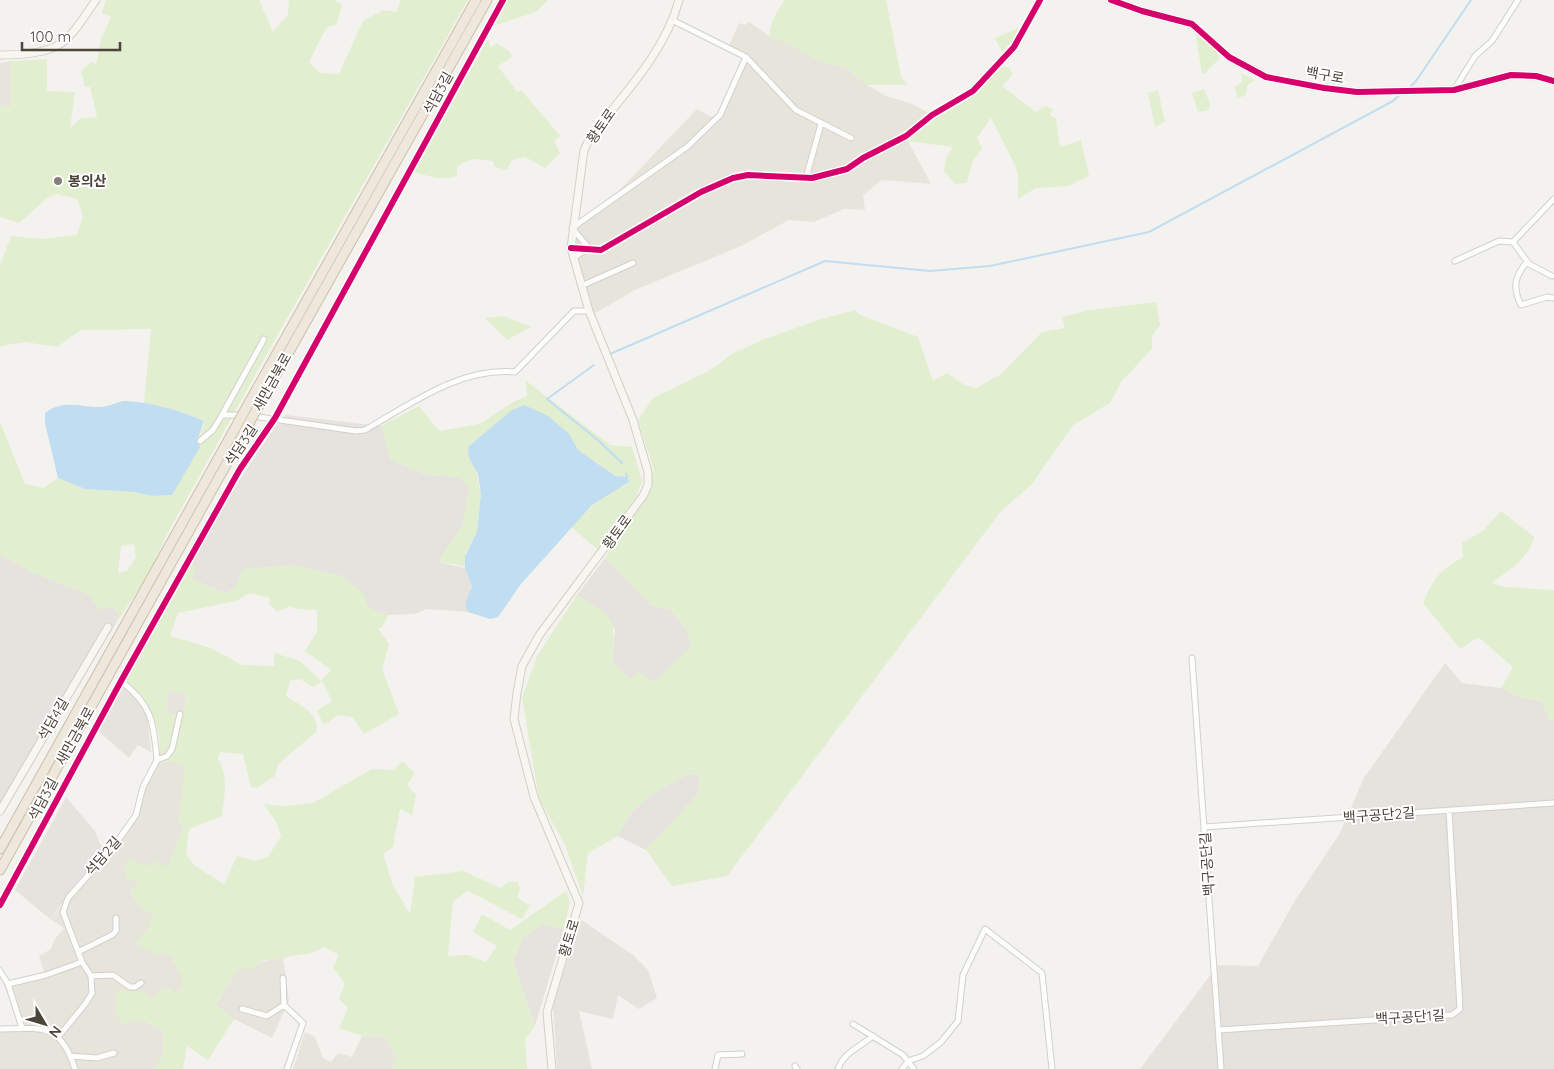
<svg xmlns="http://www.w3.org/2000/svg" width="1554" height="1069" viewBox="0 0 1554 1069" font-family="Quicksand,'Noto Sans KR',sans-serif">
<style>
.residential{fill:#e7e4dc}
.industrial{fill:#e6e2de}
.green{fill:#e1eecf;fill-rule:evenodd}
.water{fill:#c0ddf1}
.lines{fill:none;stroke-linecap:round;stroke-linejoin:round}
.stream{stroke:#c0ddf1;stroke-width:2}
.street-casing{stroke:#d2d0cb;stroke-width:7}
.secondary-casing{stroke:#d3cfc5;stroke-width:9}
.highway-casing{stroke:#ccbfa9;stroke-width:11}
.street{stroke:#fdfdfc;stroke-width:5}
.secondary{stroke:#f7f6f1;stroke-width:7}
.highway{stroke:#ede8db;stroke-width:9}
.highway-bridge-casing{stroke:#ccbfa9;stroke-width:11;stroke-linecap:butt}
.highway-bridge{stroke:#ede8db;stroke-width:9}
.cycleway-casing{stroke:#fff;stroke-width:9}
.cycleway{stroke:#d6006c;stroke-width:6}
.poi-dot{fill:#868178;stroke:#fff;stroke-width:2}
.labels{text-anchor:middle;stroke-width:4;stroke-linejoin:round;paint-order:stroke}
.street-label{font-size:14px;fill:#4b4439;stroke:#fff}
.poi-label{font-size:14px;font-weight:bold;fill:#4b4439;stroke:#fff;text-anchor:start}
</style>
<rect width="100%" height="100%" fill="#f4f2ee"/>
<!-- residential -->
<path class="residential" d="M749,22L769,36L787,43L823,63L846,67L867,85L886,96L910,103L937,117L908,141L931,184L882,180L863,195L865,210L844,209L814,222L789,220L741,246L635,290L592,315L576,261L574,244L577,228L610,200L697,109L711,117L719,114L742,58L727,50L739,23L745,25Z
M11,61L12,108L0,105V63Z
M169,690L186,693L185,714L171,716L166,706Z
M172,761L185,767L184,827L167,868L141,882L130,891L139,906L153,913L149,928L135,943L168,953L182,975V988L172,994V988L162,989L152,998L142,1019L163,1031V1055L155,1069H0V1029L20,1026L3,983L44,972L39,956L51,949L54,940L64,928L50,919L98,867L139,814L145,787L158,763Z
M283,957L289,1001L272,1038L234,1019L215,1005L239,967Z
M305,1032L315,1037L323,1058L331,1062L338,1053L352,1057L362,1036L386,1037L397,1059L392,1069H293Z"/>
<!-- industrial -->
<path class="industrial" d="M286,415L381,426L391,460L427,475L461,477L469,489L462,526L438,562L465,568L472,587L465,603L468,612L427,609L414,614L388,615L368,608L363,594L342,576L294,565L243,569L235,588L226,593L192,579L191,564L236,485L275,427Z
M0,555L34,573L88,594L100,610L111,607L119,613L116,624L0,811Z
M605,558L651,605L671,610L688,632L691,647L655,682L630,679L612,662L615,629L577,595Z
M1445,663L1462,683L1501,688L1522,698L1542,701L1549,719L1554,720V1069H1140L1218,965L1258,966L1296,899L1340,833L1364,778Z
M122,686L128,689L147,713L151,752L138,745L129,758L97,730Z
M700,774L698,794L646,850L618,836L629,815L647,797L686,775Z
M66,797L95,831L100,844L107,850L91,866L50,919L15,890Z
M580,919L633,955L648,970L657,998L639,1009L618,995L613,1019L579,1011L592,1069H557L553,1006Z
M542,924L564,929L535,1026L513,961L523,938Z"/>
<!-- green -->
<path class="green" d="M106,0H259L273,32L288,15L289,0H334L342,5L337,24L326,28L309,62L320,73L339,74L363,21L383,10L396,12L401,0H468L273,343L166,536L150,571L116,624L119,613L111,607L100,610L88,594L34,573L0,555V422L25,484L43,488L58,478L85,489L135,492L152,496L172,495L204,425V421L188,414L144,404L151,329L81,330L57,347L25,342L0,346V265L11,236L41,239L77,235L83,216L77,199L57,194L46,199L19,223L0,217V105L11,108V61L47,59V91L75,92L70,128L80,119L97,117L90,87H85L81,71L91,62L96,64L101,39L111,17L102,13ZM134,544L136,557L127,571L118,573L121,546Z
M505,0H548L536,12L493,26L494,19Z
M784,0H886L901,77L908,85H867L846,67L823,63L787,43L769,36L772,21Z
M1020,27L1012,42L1002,52L995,38Z
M1195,32L1209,41L1220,58L1204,74L1202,73Z
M488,39L491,48L496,43L509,51L512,57L498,66L517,92L522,91L560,136L554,141L560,153L545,168L525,157L512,160L507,170L495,167L493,161L473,159L457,166V176C443,181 428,176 414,172Z
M1001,65L1009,68L1013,74L1002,86L1036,112L1046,106L1053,109L1050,115L1056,119L1060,147L1081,140L1089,176L1068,186L1036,188L1018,199V174L1015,165L991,118L977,138L982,148L972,163L967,183L955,184L944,171L946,158L953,147L908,141L937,117L977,92Z
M1242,74L1255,80L1247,86L1246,95L1238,98L1234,87L1242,82Z
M1204,89L1210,104L1209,110L1198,112L1192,93Z
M1158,90L1165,122L1155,127L1148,93Z
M1156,302L1160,325L1152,336V349L1122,381L1110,403L1073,425L1032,484L1001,511L727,876L672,886L646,850L698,794L700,774L686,775L647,797L629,815L618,836L588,853L583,896L565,845L539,798L522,698L537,656L577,595C615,618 616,616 612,662L630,679L639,672L655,682L691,647L688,632L671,610L651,605L605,558L654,471L638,420L653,398L709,371L732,354L762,340L821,319L856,310L858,314L918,337L933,381L947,373L964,385L977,388L995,377L997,378L1042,332L1065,328L1062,317L1090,310Z
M504,316L531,327L507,340L485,318Z
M525,380L610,445L632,447L642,482L636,497L598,550L571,527C588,509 604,493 627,485L517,407L470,445L469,458L476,470L481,494L477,532L465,554V566L438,562L462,526L469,489L461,477L427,475L391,460L381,426L419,406L439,431L480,424L513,402L527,396Z
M1501,511L1534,537C1528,560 1509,570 1491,583L1505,587L1554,590V720H1549L1542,701L1522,698L1501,688L1513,667L1478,637L1460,649L1423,603C1433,579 1440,570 1463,557L1462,543L1483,531Z
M191,564L197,567L192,579L226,593L235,588L243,569L294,565L342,576L364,594L368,608L388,615L382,627L378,629L389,644L382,669L399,714L364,734L352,717L338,715L324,725L317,711L332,701L322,681L313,687L300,679L290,681L286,696C299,705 321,713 316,732L278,764L275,776L256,788L251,787L243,754L220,752L218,759C229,777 224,796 222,816L189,829L186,854L195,866L224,884L237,856L255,861L268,857L281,836L277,823L263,804L285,806L313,803L372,769L394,770L402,761L415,773L407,785L416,795L412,815L400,809L393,847L383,854L393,886L410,914L415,877L464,871L500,888L508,882H518L520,889L517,897L530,906L522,919L468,891L453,901L448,956L468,955L486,962L497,946L473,932L482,914L510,930L566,891L570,902L564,929L542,924L523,938L513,961L535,1026L525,1039L527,1069H392L397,1059L386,1037L362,1036L339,1028L348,1008L339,999L345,984L333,967L339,955L324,947L311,953L261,961L252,970L239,967L215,1004L234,1019L208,1060L187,1046L183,1069H155L163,1055V1031L142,1019L122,1025L115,1009L117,990H141L152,998L162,989L172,988V994L182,988V975L168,953L153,954L135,943L149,928L153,914L139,906L130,891L140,882L126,880L124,868L130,858L146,866L156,861L167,868L184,827L178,824L185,767L172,761L158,763C165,726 149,705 126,680ZM250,593L270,598L269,604L277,612L290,606L298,609L317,610V632L305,651L331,670L321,681L300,661L274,653V666L242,665L211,648L170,636L178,613L236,601ZM169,690L186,693L185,714L171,716L166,706Z"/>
<!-- water -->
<path class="water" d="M123,401C146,401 183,411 204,421L197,441L200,447L172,495L152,496L135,492L85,489L58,478L45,423V413C63,399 80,407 100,407C107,407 116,403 123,401Z
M524,405L548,416L569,434L578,450L615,476L627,477L629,482L592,505L521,584L498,617L490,619L468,612L465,603L472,587L465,568V556L477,532L481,494L478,474L469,458L468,447L512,410Z"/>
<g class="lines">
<!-- stream -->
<path class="stream" d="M1409,88L1416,81L1471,0
M610,354L825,261L930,271L990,266L1149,232L1393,101L1401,94
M594,365L547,399L599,441L622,463
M626,474L627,477"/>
<!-- street casing -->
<g class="street-casing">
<path id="street" d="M674,21L746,57L796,110L851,138
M1454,90L1475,56L1492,41L1518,0
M806,178L821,124
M1513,242L1529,264L1552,276
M571,248L601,250L701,192L733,178L748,175L812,178L847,169L863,158L906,136L932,115L973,91L1014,47L1040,0
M573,258L589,248L572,228L687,147L720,115L746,57
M1455,261L1499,241L1513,242L1554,199
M1527,262C1515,276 1512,287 1521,305L1547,297L1554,298
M581,286L633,263
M244,415H222L264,339
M252,416L356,431L365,430C411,404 460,367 515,372L574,311H589
M200,441L213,430L222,415
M1192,658L1221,1069
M121,681C153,706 153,722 157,760
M1204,827L1554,803
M0,905L121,681L240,469L275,418L503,0
M78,952L112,935L116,931V918
M0,971L8,984L22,1028
M91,976L113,975L130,987H135L141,983
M283,978L284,1005L303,1023L287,1069
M8,984L46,975L82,962
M242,1009L267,1016L284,1005
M853,1024L903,1055L914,1069
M0,1029C42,1028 61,1023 75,1069
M1219,1030L1452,1015L1460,1009L1449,810
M59,1036L86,1003L92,993L91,976L82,962L63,912L68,898L114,846L136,815L143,787L154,766L157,760L167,756L172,749L180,714
M70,1056L97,1058L114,1053
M795,1066L797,1069
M715,1069L718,1055L742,1054
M838,1069C843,1053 861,1046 873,1036
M902,1069L908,1061L923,1056L941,1042L958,1021L963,975L985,929L1042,973L1052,1069"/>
</g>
<!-- secondary casing -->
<g class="secondary-casing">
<path id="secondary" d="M1111,0L1142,11L1192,24L1229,57L1266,77L1324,88L1357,92L1454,90L1511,75L1536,76L1554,81
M0,55C17,55 39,54 55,47C72,39 85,15 96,0
M0,811L108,627
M552,1069L547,1012L579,903L534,797L514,719L517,693L522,666L540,634L643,496L648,485V472L633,420L589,311L571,248L584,150L591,136C624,94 665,52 679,0"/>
</g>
<!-- highway casing -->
<g class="highway-casing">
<path id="highway" d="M250,401L476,0
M259,405L487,0
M0,849L233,432
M0,870L242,436"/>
</g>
<!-- street -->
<use href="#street" class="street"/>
<!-- secondary -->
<use href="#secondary" class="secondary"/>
<!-- highway -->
<use href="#highway" class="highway"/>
<!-- highway-bridge casing -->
<g class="highway-bridge-casing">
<path id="highway-bridge" d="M233,432L250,401
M242,436L259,405"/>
</g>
<!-- highway-bridge -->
<use href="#highway-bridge" class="highway-bridge"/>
<!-- cycleway casing -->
<g class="cycleway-casing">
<path id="cycleway" d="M1111,0L1142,11L1192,24L1229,57L1266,77L1324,88L1357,92L1454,90L1511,75L1536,76L1554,81
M571,248L601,250L701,192L733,178L748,175L812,178L847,169L863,158L906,136L932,115L973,91L1014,47L1040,0
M0,905L121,681L240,469L275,418L503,0"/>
</g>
<!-- cycleway -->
<use href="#cycleway" class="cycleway"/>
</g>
<!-- markers -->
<circle class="poi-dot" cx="58" cy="181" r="5"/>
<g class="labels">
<!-- street labels -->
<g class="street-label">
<text transform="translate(1325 75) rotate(10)" y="5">백구로</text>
<text transform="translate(438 93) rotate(-61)" y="5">석담3길</text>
<text transform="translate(601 126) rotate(-55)" y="5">황토로</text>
<text transform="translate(272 382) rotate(-61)" y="5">새만금북로</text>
<text transform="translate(241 445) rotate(-56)" y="5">석담3길</text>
<text transform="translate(617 532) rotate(-54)" y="5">황토로</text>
<text transform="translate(53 719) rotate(-60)" y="5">석담4길</text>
<text transform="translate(75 736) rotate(-61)" y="5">새만금북로</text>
<text transform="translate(43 799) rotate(-62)" y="5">석담3길</text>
<text transform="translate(1379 815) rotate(-4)" y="5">백구공단2길</text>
<text transform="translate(103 856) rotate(-49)" y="5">석담2길</text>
<text transform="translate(1207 864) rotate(-94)" y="5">백구공단길</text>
<text transform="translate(569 938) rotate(-73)" y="5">황토로</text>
<text transform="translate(1410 1017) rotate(-3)" y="5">백구공단1길</text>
</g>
<!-- poi labels -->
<g class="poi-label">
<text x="68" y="186">봉의산</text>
</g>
</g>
<!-- north arrow -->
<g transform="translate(45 1024) rotate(128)" stroke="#ffffff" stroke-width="4" paint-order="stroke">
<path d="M0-4L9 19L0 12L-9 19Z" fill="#4b4439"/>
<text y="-8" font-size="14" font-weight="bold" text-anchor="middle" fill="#4b4439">N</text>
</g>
<!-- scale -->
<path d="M22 42v8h98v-8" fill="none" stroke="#4b4439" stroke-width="2.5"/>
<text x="30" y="42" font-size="15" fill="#4b4439" stroke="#ffffff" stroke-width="4" paint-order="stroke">100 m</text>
</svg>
